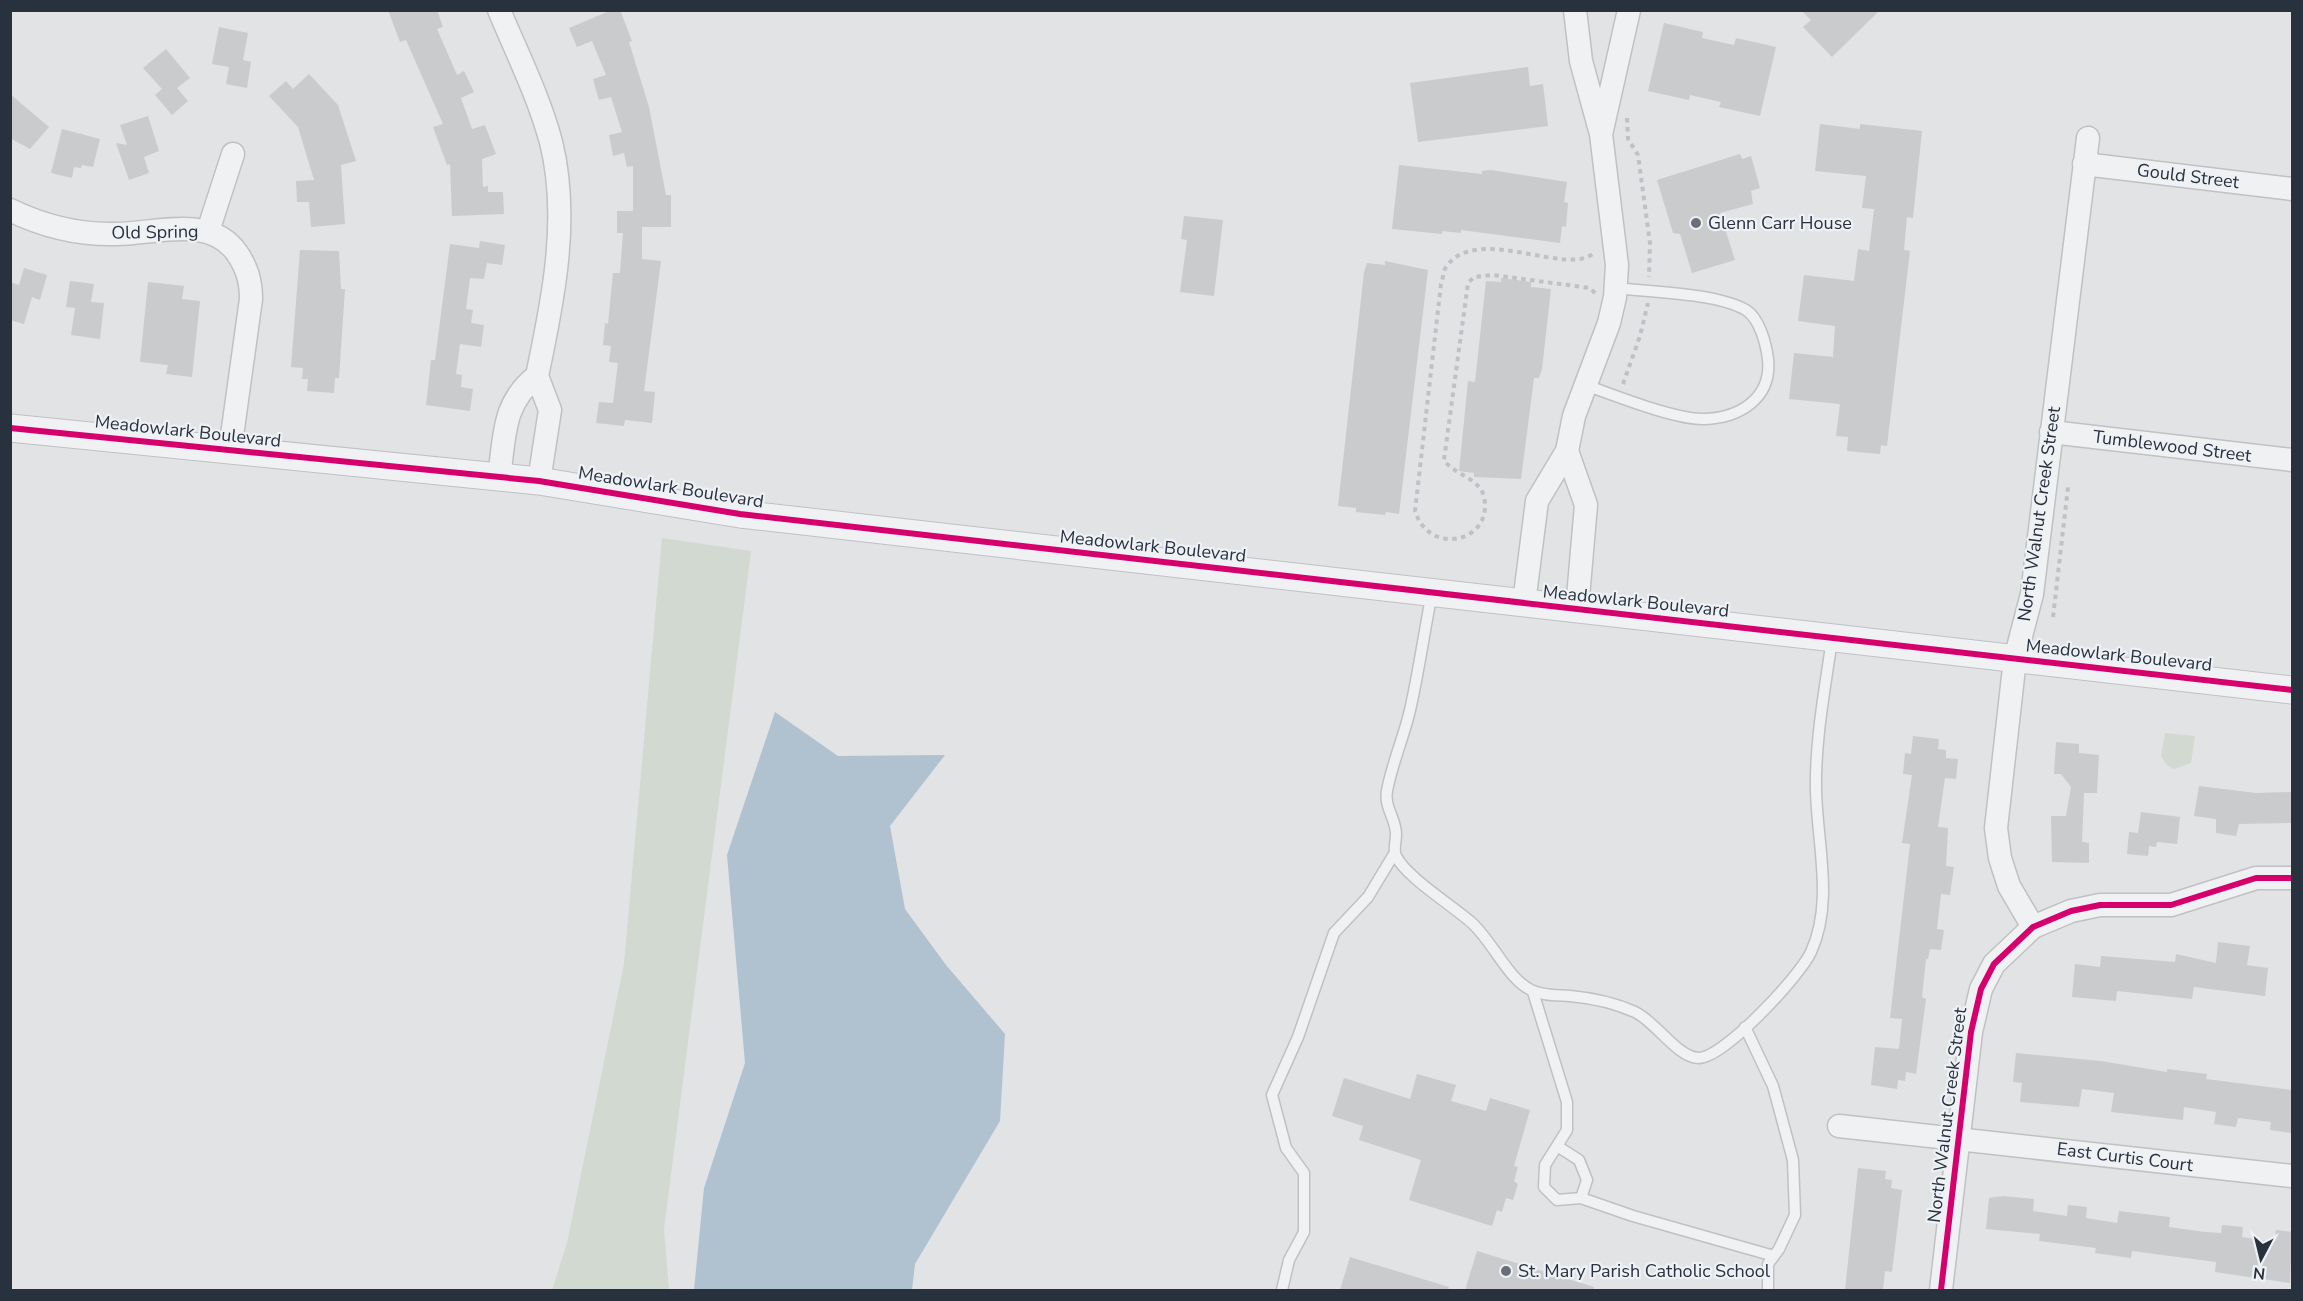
<svg xmlns="http://www.w3.org/2000/svg" width="2303" height="1301" viewBox="0 0 2303 1301" font-family="'Nunito Sans',sans-serif">
<style>
.green{fill:#d2d9d1}
.water{fill:#b0c1cf}
.building{fill:#c9cbcd}
.lines{fill:none;stroke-linecap:round;stroke-linejoin:round}
.service-casing{stroke:#bfc1c3;stroke-width:13}
.minor-casing{stroke:#bfc1c3;stroke-width:25}
.tertiary-casing{stroke:#bfc1c3;stroke-width:29}
.path{stroke:#bfc1c6;stroke-width:4;stroke-dasharray:4.5 4.5;stroke-linecap:butt}
.service{stroke:#f0f1f2;stroke-width:10}
.minor{stroke:#f0f1f2;stroke-width:22}
.tertiary{stroke:#f0f1f2;stroke-width:27}
.cycleway-casing{stroke:#eef1f5;stroke-width:10}
.cycleway{stroke:#d6006c;stroke-width:6}
.poi-dot{fill:#696f78;stroke:#eef1f5;stroke-width:2}
.labels{text-anchor:middle;stroke-width:4.5;stroke-linejoin:round;paint-order:stroke}
.street-label{font-size:18px;fill:#28313e;stroke:#eef1f5}
.poi-label{font-size:18px;fill:#28313e;stroke:#eef1f5;text-anchor:start}
</style>
<rect width="100%" height="100%" fill="#e1e3e5"/>
<!-- green -->
<path class="green" d="M662,538L751,551L664,1229L669,1290H552L567,1243L624,964Z
M2165,733L2195,736L2191,763L2174,769L2167,765L2161,756Z"/>
<!-- water -->
<path class="water" d="M775,712L838,756L945,755L890,826L905,909L946,965L1005,1034L1000,1121L915,1264L912,1290H694L704,1188L745,1063L727,855Z"/>
<!-- building -->
<path class="building" d="M388,10H437L443,27L437,29L457,75L464,71L474,92L461,98L472,129L485,125L496,154L482,159L483,187L488,186V192H503L504,214L452,216L450,164L447,165L433,127L443,124L406,40L400,42Z
M612,10H620L632,41L629,42L649,107L666,195H671V227H642V259L661,261L644,391L655,392L652,423L625,420L624,426L596,423L599,402L613,403L618,363L609,362L611,346L603,345L605,323L608,324L613,273H620L623,233H617V211H633V166L627,167L624,153L613,156L609,135L622,132L611,97L599,100L596,90L593,79L606,75L592,41L577,47L569,28Z
M1801,10H1880L1832,57L1803,27L1811,20Z
M1664,23L1703,32L1702,38L1734,45L1736,38L1776,47L1760,116L1719,107L1721,102L1690,95L1689,100L1648,91Z
M219,27L248,33L243,60L251,62L247,88L226,84L229,67L212,64Z
M166,49L190,78L177,88L188,101L172,115L155,95L162,89L143,68Z
M1528,67L1530,86L1543,84L1548,126L1418,142L1410,83Z
M309,74L338,105L356,161L341,165L345,224L311,227L309,202H297L296,181L314,180L298,127L269,96L286,81L293,89Z
M10,94L49,127L30,149L10,138Z
M148,116L159,151L144,157L149,173L129,180L116,143L127,145L120,125Z
M1820,124L1860,129V124L1922,131L1913,218L1907,217L1904,250L1910,251L1887,446L1881,445L1880,454L1847,451L1848,437L1836,436L1840,404L1789,399L1794,353L1833,357L1835,326L1798,321L1804,275L1854,281L1858,249L1869,251L1874,209L1862,208L1866,176L1815,171Z
M62,129L100,139L93,167L82,165L81,168L74,167L72,178L51,173Z
M1740,154L1742,159L1751,156L1760,188L1751,191L1753,204L1720,213L1735,260L1692,273L1680,234L1673,233L1657,180Z
M1399,165L1482,174V171L1491,170L1567,182L1564,202L1568,203L1566,227L1562,226L1560,243L1461,230V233L1442,231V234L1392,229Z
M1184,216L1223,220L1214,296L1180,292L1187,240L1181,239Z
M480,241L505,245L502,265L487,263L484,279L470,278L466,309L473,310L471,323L484,325L481,347L460,344L456,374L462,375L461,387L473,389L470,411L426,405L431,360H435L450,244L479,248Z
M300,250L339,251L341,289H345L339,378H335L334,393L307,391L308,379H302L303,368L291,367Z
M1385,261L1428,270L1399,514L1386,512L1385,515L1356,512V508L1338,506L1364,272L1367,263L1385,265Z
M24,268L47,275L40,300L32,297L24,324L10,320V282L19,285Z
M1501,278L1531,282V287L1551,289L1542,369L1539,378H1534L1521,479L1474,477V473L1459,471L1468,381L1475,382L1486,281L1501,282Z
M70,281L94,284L91,302L104,303L100,339L71,335L75,308L66,307Z
M148,282L184,286L182,299L200,301L192,377L166,374L168,365L140,362Z
M1913,736L1939,739L1938,749L1946,750V758L1958,759L1956,779L1945,778L1938,827L1948,828L1946,866L1954,867L1950,895L1941,894L1937,929L1944,930L1941,950L1930,949L1928,959H1926L1922,997L1926,999L1916,1074L1906,1072L1905,1081L1898,1080L1897,1089L1871,1085L1875,1047L1899,1049L1902,1019L1890,1018L1910,844L1902,843L1912,775L1903,774L1905,753L1911,754Z
M2056,742L2079,744V753L2099,755L2097,793H2084L2082,842L2089,843V863L2052,862L2051,816H2066L2071,787L2061,774H2054Z
M2199,786L2256,793L2292,792V823L2239,824L2236,836L2216,833V819L2194,816Z
M2141,812L2180,817L2177,844L2157,842L2156,847L2149,846L2148,856L2127,854L2129,832L2138,833Z
M2218,942L2250,946L2247,965L2268,968L2265,996L2194,987L2192,999L2117,991L2116,1001L2072,997L2075,964L2100,967L2101,956L2175,962L2176,954L2216,963Z
M2016,1053L2101,1061L2167,1072V1069L2207,1074L2206,1079L2292,1090V1133L2270,1130L2271,1122L2238,1118L2236,1127L2214,1124L2216,1112L2184,1107L2183,1120L2111,1112L2114,1093L2082,1089L2079,1107L2020,1102L2022,1083L2013,1082Z
M1417,1074L1456,1085L1451,1101L1486,1111L1490,1098L1530,1110L1514,1166L1518,1167L1514,1181L1518,1184L1513,1200L1506,1198L1502,1212L1497,1210L1492,1226L1409,1200L1421,1160L1359,1140L1363,1126L1332,1116L1344,1078L1410,1099Z
M1858,1168L1886,1171L1885,1179L1892,1180L1891,1188L1902,1190L1892,1272L1885,1271L1883,1290H1845Z
M2003,1196L2034,1199L2033,1211L2067,1216L2068,1205L2087,1207L2086,1218L2117,1223L2119,1211L2170,1217L2169,1227L2205,1232L2221,1233L2222,1225L2243,1227L2242,1237L2274,1242L2276,1230L2292,1232L2290,1283L2215,1272L2216,1262L2132,1251L2131,1258L2095,1253L2096,1248L2039,1241L2040,1234L1986,1229L1989,1198Z
M1477,1251L1594,1287L1593,1290H1465Z
M1350,1257L1449,1287L1448,1290H1340Z"/>
<g class="lines">
<!-- service casing -->
<g class="service-casing">
<path id="service" d="M1585,385C1614,395 1675,420 1704,419C1740,418 1772,398 1768,359C1766,344 1760,319 1746,310C1717,293 1650,292 1615,288
M1432,593C1424,632 1419,671 1410,710C1404,737 1392,763 1387,791C1384,807 1396,819 1396,834C1396,842 1393,850 1396,856C1406,877 1453,906 1472,923C1492,941 1508,979 1531,990C1543,996 1557,995 1570,996C1592,998 1615,1003 1635,1012C1656,1022 1677,1057 1698,1058C1723,1059 1800,976 1811,952C1834,902 1817,843 1816,790C1815,740 1825,689 1832,639
M1533,992L1567,1102V1130L1557,1146L1579,1160L1587,1180L1581,1198L1633,1216L1774,1256
M1745,1027L1773,1086L1793,1160L1795,1215L1779,1249L1768,1264V1290
M1557,1146L1545,1165L1544,1187L1557,1200L1581,1198
M1282,1290L1289,1260L1304,1232V1173L1286,1148L1272,1095L1298,1037L1334,933L1368,897L1394,854"/>
</g>
<!-- minor casing -->
<g class="minor-casing">
<path id="minor" d="M499,10C517,53 539,97 551,142C570,218 553,301 537,376
M1602,130L1629,10
M2084,164L2292,189
M10,210C43,226 80,235 116,234C155,234 210,214 237,253C247,268 251,281 251,299L230,450
M208,231L233,154
M2051,432L2292,460
M1567,451L1586,505L1577,609
M499,477C505,436 502,403 537,376L550,410L539,481
M1524,603L1537,501L1567,451L1574,416L1609,323L1615,297L1617,265L1601,134L1581,61L1575,10
M2033,927L2009,886L2000,858L1996,828L2015,659L2032,594L2088,138
M1839,1126L2292,1176
M1941,1290L1971,1032L1981,989L1994,964L2033,927L2071,911L2100,905H2171L2256,878H2292"/>
</g>
<!-- tertiary casing -->
<g class="tertiary-casing">
<path id="tertiary" d="M10,428L539,481L740,514L2292,690"/>
</g>
<!-- path -->
<path class="path" d="M1627,118L1628,139L1638,155L1650,243L1649,277
M1595,293L1590,288L1493,275L1474,277L1468,283L1444,460C1454,475 1480,478 1484,497C1494,541 1430,558 1415,511L1441,284C1443,280 1443,271 1446,267C1477,222 1569,279 1595,252
M1623,384L1640,336L1648,303
M2053,617L2068,487"/>
<!-- service -->
<use href="#service" class="service"/>
<!-- minor -->
<use href="#minor" class="minor"/>
<!-- tertiary -->
<use href="#tertiary" class="tertiary"/>
<!-- cycleway casing -->
<g class="cycleway-casing">
<path id="cycleway" d="M10,428L539,481L740,514L2292,690
M1941,1290L1971,1032L1981,989L1994,964L2033,927L2071,911L2100,905H2171L2256,878H2292"/>
</g>
<!-- cycleway -->
<use href="#cycleway" class="cycleway"/>
</g>
<!-- markers -->
<g class="poi-dot">
<circle cx="1696" cy="223" r="6"/>
<circle cx="1506" cy="1271" r="6"/>
</g>
<g class="labels">
<!-- street labels -->
<g class="street-label">
<text transform="translate(2188 176) rotate(7)" y="6">Gould Street</text>
<text transform="translate(155 232) rotate(-1)" y="6">Old Spring</text>
<text transform="translate(188 431) rotate(6)" y="6">Meadowlark Boulevard</text>
<text transform="translate(2172 446) rotate(7)" y="6">Tumblewood Street</text>
<text transform="translate(671 487) rotate(9)" y="6">Meadowlark Boulevard</text>
<text transform="translate(2039 514) rotate(-82)" y="6">North Walnut Creek Street</text>
<text transform="translate(1153 546) rotate(6)" y="6">Meadowlark Boulevard</text>
<text transform="translate(1636 601) rotate(6)" y="6">Meadowlark Boulevard</text>
<text transform="translate(2119 655) rotate(6)" y="6">Meadowlark Boulevard</text>
<text transform="translate(1947 1115) rotate(-83)" y="6">North Walnut Creek Street</text>
<text transform="translate(2125 1157) rotate(7)" y="6">East Curtis Court</text>
</g>
<!-- poi labels -->
<g class="poi-label">
<text x="1708" y="229">Glenn Carr House</text>
<text x="1518" y="1277">St. Mary Parish Catholic School</text>
</g>
</g>
<!-- border -->
<rect width="2303" height="1301" fill="none" stroke="#28313e" stroke-width="24"/>
<!-- north arrow -->
<g transform="translate(2261 1259) rotate(187)" stroke="#eef1f5" stroke-width="4.5" paint-order="stroke">
<path d="M0-4.5L10 22L0 15L-10 22Z" fill="#28313e"/>
<text y="-9" font-size="16" font-weight="bold" text-anchor="middle" fill="#28313e">N</text>
</g>
</svg>
